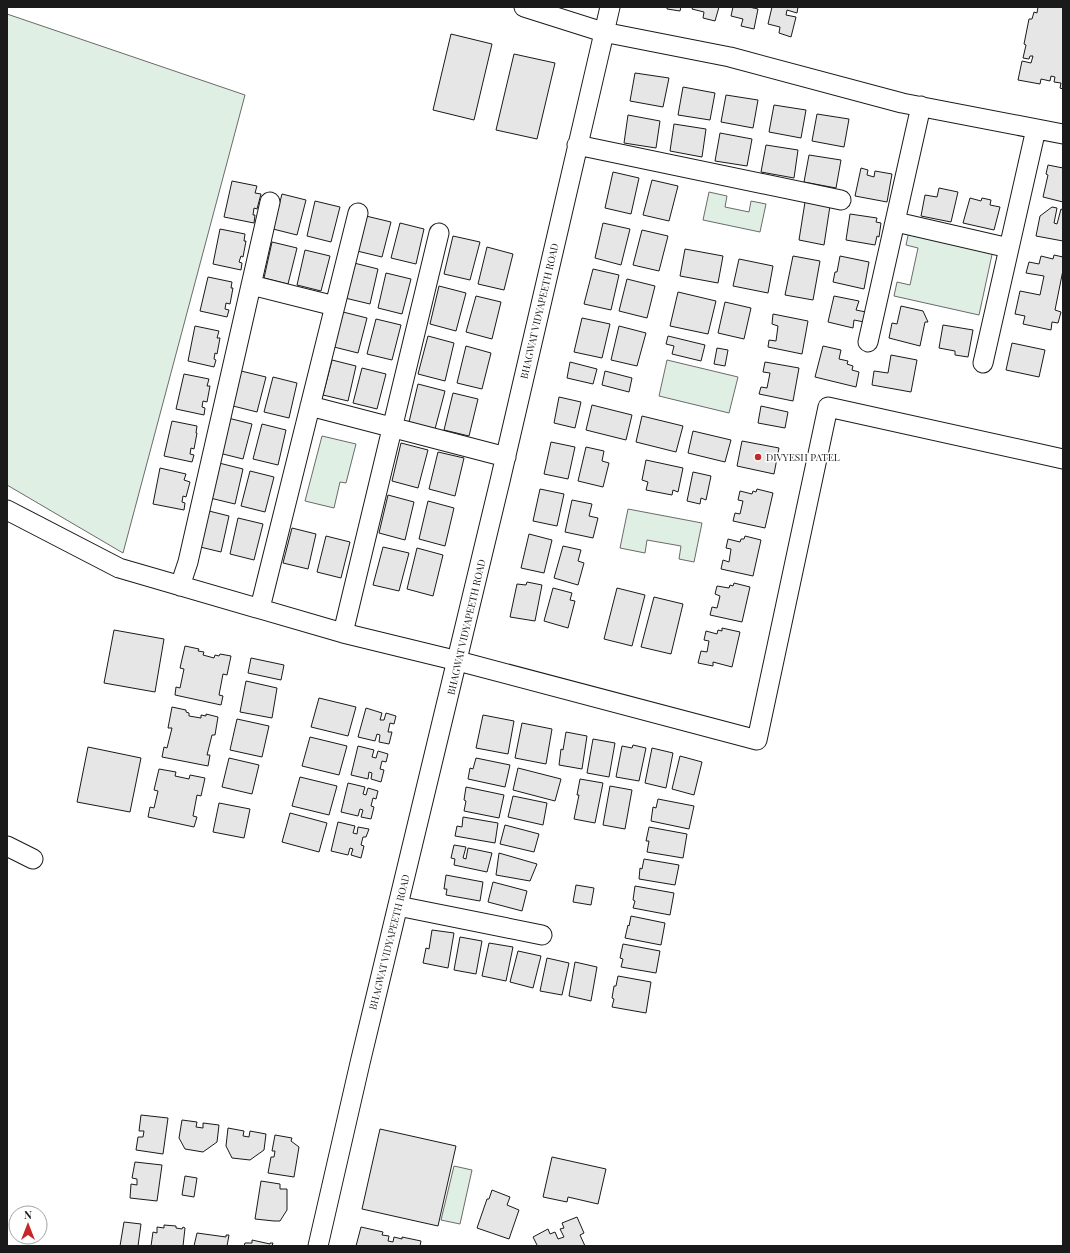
<svg xmlns="http://www.w3.org/2000/svg" width="1070" height="1253" viewBox="0 0 1070 1253" font-family="'Playfair Display',serif">
<style>
.green{fill:#e0efe3;stroke:#6a6a6a}
.building{fill:#e6e6e6;stroke:#1a1a1a}
.lines{fill:none;stroke-linecap:round;stroke-linejoin:round}
.minor-casing{stroke:#1a1a1a;stroke-width:21}
.minor{stroke:#fff;stroke-width:19}
.poi-dot{fill:#c62828;stroke:#fff;stroke-width:1.5}
.labels{text-anchor:middle;stroke-width:3;stroke-linejoin:round;paint-order:stroke}
.street-label{font-size:10px;fill:#1a1a1a;stroke:#fff}
.poi-label{font-size:10px;fill:#1a1a1a;stroke:#fff;text-anchor:start}
</style>
<rect width="100%" height="100%" fill="#fff"/>
<!-- green -->
<path class="green" d="M7,14L245,95L123,553L7,485Z
M709,192L727,196L725,207L749,212L751,201L766,204L760,232L703,220Z
M909,231L993,250L979,315L894,296L897,282L910,285L918,248L906,245Z
M667,360L738,377L729,413L659,396Z
M322,436L356,444L346,483L340,482L334,508L305,501Z
M628,509L702,523L694,562L679,559L681,546L647,540L645,553L620,548Z
M454,1166L472,1170L460,1224L441,1220Z"/>
<!-- building -->
<path class="building" d="M667,7H681L680,11L667,9Z
M693,7H719L715,21L703,18L704,12L692,9Z
M733,7H749L758,9L754,29L741,26L743,19L731,16Z
M772,7H798L797,13L787,10L786,15L796,17L791,37L779,33L780,27L768,24Z
M1038,7H1063V89L1060,88L1061,83L1054,82L1055,77L1051,76L1050,81L1041,79L1040,84L1018,80L1022,61L1031,63L1033,56H1030L1029,59L1023,58L1026,45L1024,44L1029,19H1032L1034,12L1037,13Z
M451,34L492,44L474,120L433,110Z
M514,54L555,63L537,139L496,130Z
M635,73L669,78L663,107L630,101Z
M683,87L715,93L710,120L678,115Z
M726,95L758,100L753,128L721,122Z
M774,105L806,110L801,138L769,132Z
M817,114L849,119L844,147L812,141Z
M628,115L660,121L656,148L624,143Z
M674,124L706,129L702,157L670,151Z
M720,133L752,139L747,166L715,161Z
M766,145L798,150L794,178L761,172Z
M809,155L841,160L836,188L804,182Z
M1048,165L1063,168V202L1043,197L1048,175L1046,174Z
M861,168L868,170L867,175L874,177L875,171L892,174L887,202L855,196Z
M613,172L639,178L631,214L605,208Z
M652,180L678,186L669,221L643,215Z
M232,181L257,186L255,193L261,194L257,209L254,208L253,215H255L254,223L224,217Z
M939,188L958,192L951,222L921,216L925,195L937,197Z
M282,194L306,200L297,235L273,229Z
M970,198L981,201L982,198L991,200L990,205L1000,207L994,230L963,223Z
M315,201L340,207L331,242L307,236Z
M805,202L830,206L824,245L799,240Z
M1052,207L1057,208L1054,223L1057,224L1061,209L1063,210V241L1036,236L1040,216Z
M850,214L877,218L876,222L881,223L879,237L877,236L875,245L846,240Z
M366,216L391,222L382,257L357,251Z
M400,223L424,229L416,264L391,258Z
M603,223L630,229L621,265L595,258Z
M220,229L245,234L244,241H246L243,257L241,256L239,262L242,263L241,270L213,264Z
M642,230L668,236L659,271L633,265Z
M453,236L480,242L470,280L444,274Z
M272,242L297,248L288,284L264,278Z
M487,247L513,254L504,290L478,284Z
M685,249L723,256L718,283L680,276Z
M305,250L330,256L321,291L297,285Z
M1054,255L1063,257V270L1055,310L1061,312L1058,323L1052,322L1051,330L1023,324L1025,316L1015,314L1020,291L1040,295L1044,276L1026,273L1029,262L1039,264L1041,256L1053,259Z
M793,256L820,261L813,300L785,295Z
M840,256L869,262L864,289L833,282L835,272H837Z
M739,259L773,266L768,293L733,286Z
M354,263L378,269L370,304L345,298Z
M593,269L619,275L611,310L584,304Z
M386,273L411,279L402,314L378,308Z
M208,277L232,282L231,288H233L230,304L226,303L225,309L229,310L227,317L200,311Z
M627,279L655,286L647,318L619,311Z
M439,286L466,293L456,331L430,324Z
M678,292L716,301L708,334L670,326Z
M476,296L501,302L492,339L466,332Z
M834,296L859,301L856,310L866,312L864,322L854,320L853,328L828,322Z
M725,302L751,308L744,339L718,333Z
M901,306L923,311L928,322H925L920,346L889,338L892,323L897,324Z
M343,312L367,318L358,353L334,347Z
M773,314L808,321L802,354L768,347L769,340L776,341L778,326L772,324Z
M582,318L610,324L602,358L574,352Z
M376,319L401,325L392,360L367,354Z
M943,325L973,330L968,357L955,355V351L939,348Z
M195,326L219,331L217,338H220L217,354L215,353L214,359L216,360L214,367L188,361Z
M619,326L646,333L637,366L611,360Z
M428,336L454,343L445,381L418,374Z
M668,336L705,345L701,361L672,354L674,346L666,344Z
M1012,343L1045,350L1039,377L1006,370Z
M466,346L491,353L482,389L457,383Z
M823,346L841,350L839,359L848,361L847,364L853,366L852,370L859,372L856,387L815,377Z
M717,348L728,350L725,366L714,364Z
M891,355L917,360L911,392L872,385L874,371L888,373Z
M332,360L356,366L348,401L323,395Z
M570,362L597,369L593,384L567,378Z
M765,362L799,368L793,401L759,394L761,387L767,388L770,373L763,372Z
M362,368L386,374L377,409L353,403Z
M241,371L266,377L257,412L233,406Z
M605,371L632,378L629,392L602,385Z
M184,374L209,379L207,386H210L207,402L203,401L202,407L205,408L204,415L176,409Z
M273,377L297,383L289,418L264,412Z
M418,384L445,391L435,429L409,422Z
M453,393L478,399L469,436L444,430Z
M559,397L581,402L575,428L554,423Z
M592,405L632,415L626,440L586,430Z
M761,406L788,412L785,428L758,423Z
M642,416L683,426L676,452L636,442Z
M228,418L252,424L243,459L219,453Z
M172,421L197,426L196,433H197L194,449L191,448L190,454L194,455L192,462L164,456Z
M262,424L286,430L278,465L253,459Z
M693,431L731,440L725,462L688,453Z
M742,441L779,448L774,474L737,466Z
M551,442L575,447L568,479L544,474Z
M401,443L428,450L418,488L392,481Z
M586,447L604,451L602,461L609,463L603,487L578,481Z
M438,452L464,458L455,496L429,489Z
M646,460L683,468L678,492L673,490L672,495L646,490L648,482L642,480Z
M219,463L243,469L235,504L210,498Z
M160,468L186,474L184,480L190,482L186,497L183,496L182,502L185,503L184,510L153,504Z
M250,471L274,477L265,512L241,506Z
M693,472L711,476L706,500L701,498L700,504L687,501Z
M540,489L564,494L557,526L533,521Z
M757,489L773,493L765,528L733,521L735,513L740,514L743,501L738,500L740,491L752,494L753,491L756,492Z
M388,495L414,502L405,540L379,533Z
M572,500L592,504L589,516L598,518L593,538L565,532Z
M428,501L454,508L445,546L419,539Z
M205,510L229,516L221,552L196,546Z
M238,518L263,524L254,560L230,554Z
M292,528L316,534L308,569L283,563Z
M529,534L552,540L544,573L521,568Z
M326,536L350,542L341,578L317,572Z
M745,536L761,540L753,576L721,569L723,560L729,562L731,549L726,548L728,539L740,542L741,539H744Z
M563,546L581,550L578,561L584,563L578,585L554,578Z
M383,547L409,553L399,591L373,585Z
M417,548L443,555L433,596L407,589Z
M527,582L542,585L535,621L510,617L517,584L526,585Z
M734,583L750,587L742,622L710,615L712,607L717,608L720,596L715,594L717,586L729,588L730,585L733,586Z
M553,588L572,593L570,600L575,601L568,628L544,621Z
M617,588L645,595L632,646L604,639Z
M654,597L683,604L671,654L641,647Z
M722,628L740,632L732,667L713,662V666L698,663L701,651L707,652L709,641L704,640L706,631L717,634L718,630L722,631Z
M114,630L164,639L155,692L104,683Z
M185,646L199,649L198,651L204,652L203,655L214,658L215,655L219,656L220,654L231,656L227,675L223,674L219,695L223,696L221,705L175,695L176,687L180,688L184,669L180,668Z
M251,658L284,665L281,680L248,673Z
M246,681L277,688L272,718L240,712Z
M319,698L356,707L348,736L311,727Z
M172,707L186,710V712L189,713V716L201,718V715L206,716V714L218,717L215,735H212L207,755H210L208,766L162,757L164,747L167,748L172,728H168Z
M366,708L382,713L380,720H384L386,713L396,716L394,724L390,723L388,732H392L389,744L379,742L380,735L377,734L375,741L358,737Z
M483,715L514,721L508,754L476,748Z
M237,719L269,726L262,757L230,750Z
M522,723L552,729L546,764L515,758Z
M566,732L587,736L582,769L559,765L561,749L563,750Z
M310,737L347,746L339,775L302,766Z
M593,739L615,743L609,777L587,773Z
M633,745L646,748L639,781L616,777L622,746L632,748Z
M358,746L374,750L372,757L376,758L378,751L388,754L386,762L382,761L380,769L384,770L381,782L371,779L372,773L369,772L368,779L351,775Z
M88,747L141,758L130,812L77,802Z
M652,748L673,753L666,788L645,783Z
M680,756L702,762L694,795L672,789Z
M229,758L259,765L252,794L222,787Z
M476,758L510,765L505,787L468,779L470,768L473,769Z
M518,768L561,779L555,801L513,790Z
M159,769L176,772L175,776L189,779L190,775L205,778L201,796L197,795L193,816L197,817L194,827L148,817L150,807L154,808L158,791L154,790Z
M300,777L337,786L329,815L292,806Z
M580,779L603,783L595,823L574,819L579,795H577Z
M348,783L365,787L363,794L366,795L368,788L378,791L376,799L373,798L371,806L374,807L371,819L361,817L363,810L360,809L358,816L341,812Z
M610,786L632,790L625,829L603,825Z
M466,787L504,795L499,818L464,811L466,801L464,800Z
M513,796L547,803L543,825L508,817Z
M658,799L694,806L689,829L651,821L653,807L656,808Z
M219,803L250,809L244,838L213,832Z
M290,813L327,823L319,852L282,842Z
M463,817L498,823L495,843L455,836L457,826L462,827Z
M338,822L355,826L353,833L357,834L358,827L369,829L366,837H363L361,845L364,846L361,858L351,855L353,849L350,848L348,855L331,851Z
M505,825L539,834L534,852L500,844Z
M649,827L687,834L683,858L647,852L649,841H646Z
M454,845L466,847L463,858L466,859L468,848L492,853L487,872L454,865L455,859L451,858Z
M499,853L537,864L530,881L496,875Z
M644,859L679,865L675,885L639,879L640,868L642,869Z
M446,875L483,882L480,901L446,895L447,889H444Z
M493,882L527,891L522,911L488,902Z
M576,885L594,888L591,905L573,902Z
M635,886L674,893L670,915L633,908L635,901L633,900Z
M631,916L665,923L661,945L625,938L628,925L629,926Z
M432,930L454,933L448,968L423,963L426,948L429,949Z
M460,937L482,941L476,974L454,970Z
M489,943L513,947L506,981L482,976Z
M623,944L660,951L656,973L621,967L623,959L620,958Z
M518,951L541,956L533,988L510,982Z
M547,958L569,963L562,995L540,991Z
M575,962L597,967L591,1001L569,996Z
M618,976L651,982L646,1013L612,1007L614,999L612,998L614,986H616Z
M141,1115L168,1118L163,1154L136,1150L138,1137H143L144,1131H139Z
M182,1120L197,1122L196,1127L203,1128V1123L219,1125L217,1142L203,1152L185,1149L179,1138Z
M228,1128L244,1131L243,1136L249,1137L250,1131L266,1134L264,1150L250,1160L232,1158L226,1146Z
M380,1129L456,1146L438,1226L362,1209Z
M275,1135L292,1138L291,1141L299,1147L294,1177L268,1173L271,1157H274L275,1151H272Z
M552,1157L606,1169L598,1204L568,1197L567,1202L543,1197Z
M135,1162L162,1165L157,1201L130,1198L131,1184L137,1185V1179L132,1178Z
M185,1176L197,1178L194,1197L182,1195Z
M261,1181L280,1184V1189H287V1210L280,1221H274L255,1219Z
M492,1190L510,1197L507,1205L519,1210L509,1239L477,1228L487,1199H489Z
M577,1217L584,1233L580,1235L585,1246H536L537,1245L533,1237L548,1229L550,1234L555,1232L558,1239L564,1237L560,1229L564,1228L562,1223Z
M124,1222L141,1224L138,1246H120Z
M164,1225L176,1226V1228L182,1229L183,1227L185,1228L183,1246H151L153,1232L157,1233V1227L164,1228Z
M361,1227L383,1232L382,1235L389,1236L388,1241L393,1242L394,1237L402,1239V1237L421,1241L420,1246H356Z
M197,1233L226,1237V1235H229L227,1246H194Z
M252,1240L270,1244V1243H273L272,1246H244L245,1243H252Z"/>
<g class="lines">
<!-- minor casing -->
<g class="minor-casing">
<path id="minor" d="M524,7L603,32L730,57L902,103L1063,134
M577,145L841,200
M896,222L1009,248
M251,285L335,306
M868,342L921,106
M983,363L1036,129
M310,406L506,457
M7,510L119,568L343,633L458,661L757,740L828,407L1063,459
M180,586L188,562L270,202
M260,608L358,213
M343,633L439,233
M7,846L33,859
M398,906L542,935
M318,1246L360,1063L500,481L610,7"/>
</g>
<!-- minor -->
<use href="#minor" class="minor"/>
</g>
<!-- markers -->
<circle class="poi-dot" cx="758" cy="457" r="4"/>
<g class="labels">
<!-- street labels -->
<g class="street-label">
<text transform="translate(539 311) rotate(-77)" y="4">BHAGWAT VIDYAPEETH ROAD</text>
<text transform="translate(466 627) rotate(-77)" y="4">BHAGWAT VIDYAPEETH ROAD</text>
<text transform="translate(389 942) rotate(-76)" y="4">BHAGWAT VIDYAPEETH ROAD</text>
</g>
<!-- poi labels -->
<g class="poi-label">
<text x="766" y="461">DIVYESH PATEL</text>
</g>
</g>
<!-- border -->
<rect width="1070" height="1253" fill="none" stroke="#1a1a1a" stroke-width="16"/>
<!-- north arrow -->
<g transform="translate(28 1225)"><circle r="19" fill="#ffffff" stroke="#a3a3a3"/>
<path d="M0-3L7 15L0 10L-7 15Z" fill="#c62828"/>
<text y="-6" font-size="11" font-weight="bold" text-anchor="middle" fill="#1a1a1a">N</text>
</g>
</svg>
